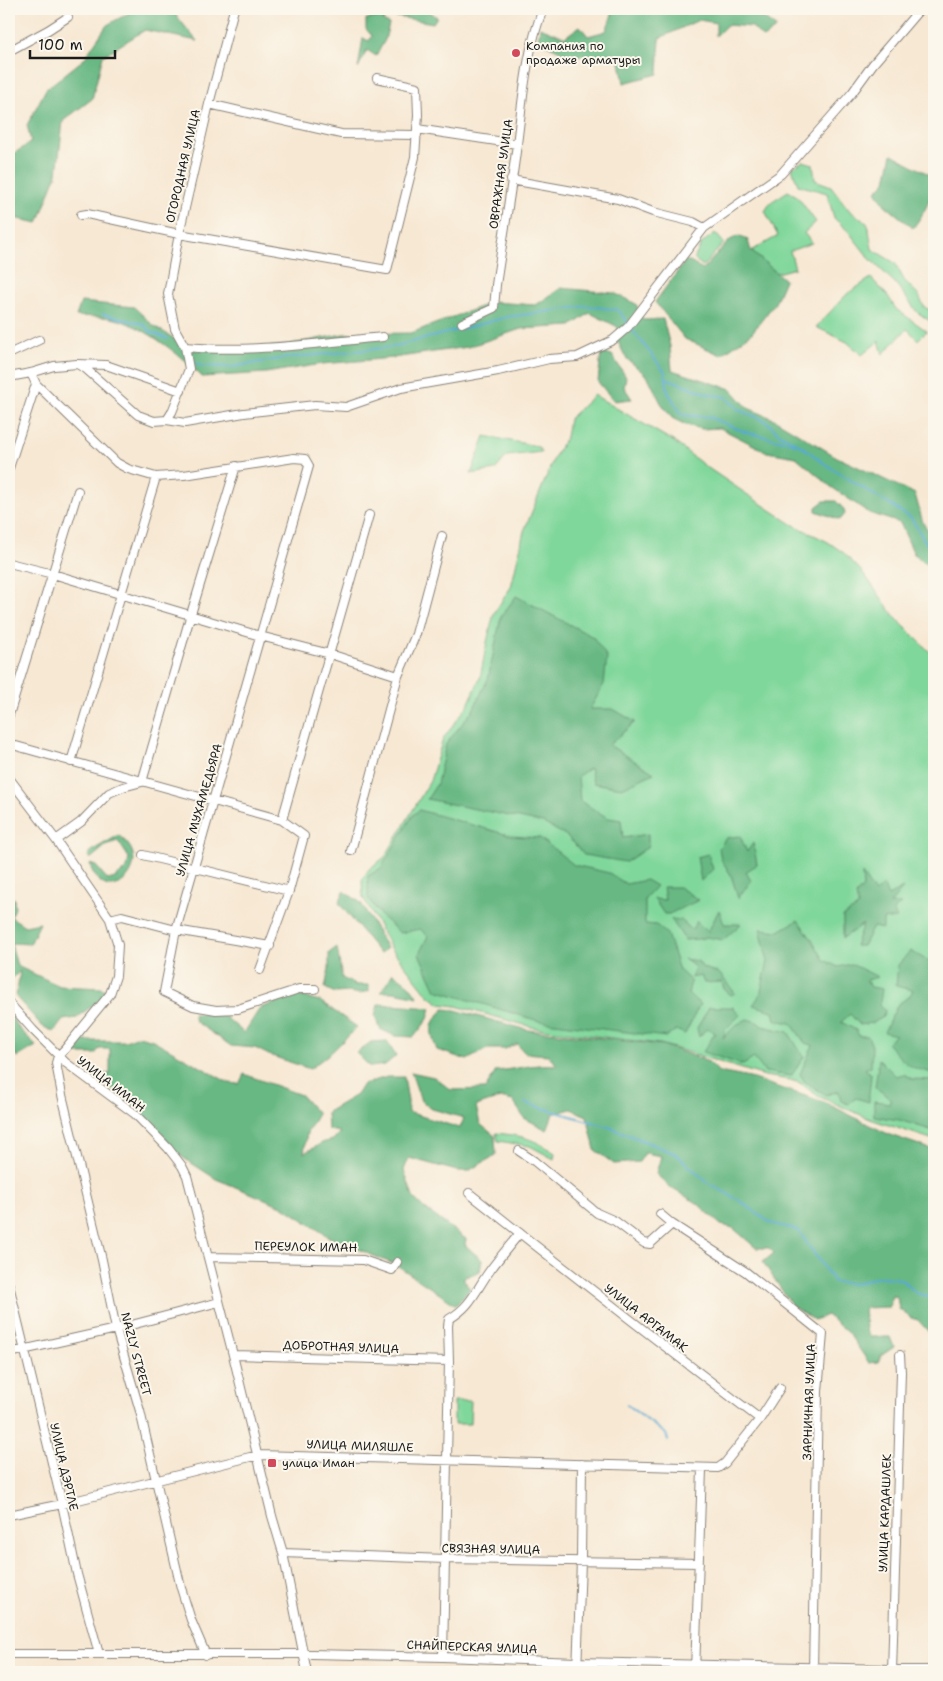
<svg xmlns="http://www.w3.org/2000/svg" width="943" height="1681" viewBox="0 0 943 1681" font-family="'Shantell Sans',sans-serif">
<style>
.green{fill:#80d79b;stroke:#4e7a5c}
.forest{fill:#68b883;stroke:#426a50}
.lines{fill:none;stroke-linecap:round;stroke-linejoin:round}
.stream{stroke:#58aad3;stroke-width:2}
.minor-casing{stroke:#8a8278;stroke-width:10}
.minor{stroke:#fff;stroke-width:8}
.poi-dot{fill:#d1495b;stroke:#fbf7ec;stroke-width:2}
.labels{text-anchor:middle;stroke-width:4;stroke-linejoin:round;paint-order:stroke}
.poi-label{font-size:12px;fill:#1c1c1c;stroke:#fbf7ec;text-anchor:start}
.street-label{font-size:12px;fill:#1c1c1c;stroke:#fbf7ec}
</style>
<rect width="100%" height="100%" fill="#fbf7ec"/>
<filter id="ink" filterUnits="userSpaceOnUse"><feTurbulence type="fractalNoise" baseFrequency=".02" numOctaves="2"/><feDisplacementMap in="SourceGraphic" scale="10" xChannelSelector="R" yChannelSelector="G"/><feConvolveMatrix kernelMatrix="1 2 1 2 8 2 1 2 1" color-interpolation-filters="sRGB"/></filter>
<filter id="wash" filterUnits="userSpaceOnUse"><feTurbulence type="fractalNoise" baseFrequency=".0096" numOctaves="4" result="noise"/><feDisplacementMap in="SourceGraphic" scale="20" xChannelSelector="R" yChannelSelector="G"/><feGaussianBlur stdDeviation="1.12" result="paint"/><feColorMatrix in="noise" values="0 0 0 0 0 0 0 0 0 0 0 0 0 0 0 0 0 1.4 0 .05"/><feComposite in="paint" operator="in"/></filter>
<g filter="url(#wash)">
<rect width="100%" height="100%" fill="#f7e8d3"/>
<!-- green -->
<path class="green" d="M803,161L813,164L815,180L831,186L849,210L868,224L872,249L895,263L904,280L918,294L924,307L934,312V324L917,312L896,284L870,259L848,231L834,218L827,193L798,185L792,168Z
M788,191L797,196L816,222L804,233L812,243L790,251L795,268L777,273L751,251L778,236L765,211L771,202Z
M715,233L724,243L703,266L694,259L702,243Z
M871,278L888,296L896,309L927,331L918,340L907,329L883,354L879,341L862,355L847,342L816,327L847,294Z
M594,395L673,441L705,466L751,497L792,524L828,542L844,553L864,574L895,617L934,656V1140L870,1119L818,1096L800,1083L790,1080L765,1076L661,1044L539,1029L456,1006L440,1004L429,996L391,948L363,897L362,880L369,869L385,857L430,781L443,739L468,705L480,678L487,642L494,613L511,587L524,531L554,458L566,437L569,419Z
M485,436L537,446L542,452L507,456L495,470L471,474Z
M496,1133C524,1136 532,1138 555,1153L554,1159L530,1146L498,1141Z
M454,1401H471L470,1424H454Z"/>
<!-- forest -->
<path class="forest" d="M136,9H171L197,41L145,30L103,56L92,99L63,121L57,174L38,223L9,217V157L31,142L27,125L46,89L84,59L107,25Z
M382,9H407L410,11C420,4 428,10 437,17L433,23L386,15L383,21L389,24L385,40L376,56L367,50L358,68L363,38L369,41L372,36L366,29V19L382,17Z
M614,9H731L732,11L751,9L777,28L763,38L752,27L727,25L716,36V23L699,20L660,38L658,74L624,83L619,57L569,55L538,41L540,27L565,37L580,26L588,36L606,31Z
M892,154L934,177C934,195 924,214 913,228L885,205L876,191L886,181Z
M738,236L748,240L751,251L785,280L775,303L751,334L721,355L685,339L655,302L686,260L703,269L730,240Z
M561,288L614,293L636,304L643,320L663,319L670,346L672,370L731,389L748,408L774,419L837,457L915,494L923,523L934,538V571L914,554L900,523L869,513L830,486L796,457L767,452L720,428L702,429L686,425L672,418L661,403L648,377L626,358L618,342V327L590,313L571,326L521,329L468,347L393,358L322,364L266,373L202,377C182,356 146,328 119,320C106,316 89,317 76,316L81,302L134,307L154,326L193,350L281,346L343,334L411,333L493,302L536,305Z
M601,353L612,355L626,377L624,387L632,399L614,401L598,382Z
M824,501H836L844,509L845,514L840,520L816,511V507Z
M516,596L593,637L607,657L604,684L590,709H613L635,722L609,745L654,773L622,788L593,783L590,768L578,776L580,801L608,818L621,820L623,838L648,834V847L626,862L584,855L567,836L543,823L427,799L437,784L446,744L473,710L488,679L501,617Z
M419,810L512,836L540,838L574,865L609,873L626,884L646,880L656,886L645,898V924L656,925L667,934L679,970L691,981L688,994L700,1004L685,1034L676,1030L666,1037L539,1021L436,990L419,954L428,936L420,929L400,933L381,916L368,898V876L381,868L413,815Z
M119,835C124,840 131,846 133,854C137,868 126,885 111,886C101,887 91,872 90,864L96,866L108,880L115,878L127,868L129,858L118,841L108,844L90,859L88,856L91,851Z
M740,836L747,852L753,843L757,864L746,872L751,881L738,898L731,875L721,859L719,848L726,838Z
M708,854L713,869L701,881L697,857Z
M862,874L875,893L883,885L888,896L903,888L890,904H901L893,911L897,918L883,920V929L873,927L863,946H855L863,924L843,938V916L858,907L856,895L863,887Z
M663,887H679L699,900L669,914H664L654,899L665,900Z
M344,891L361,903L387,948L380,954L339,903Z
M14,898L15,908L11,917L25,926L40,923L30,944L11,943L17,966L60,986L102,988L107,991L103,997L77,1018L63,1020L54,1032L42,1026L16,997L20,971L9,982V899Z
M719,910L724,924H741L723,940L707,937L699,939L685,940L671,919L681,920L692,930L697,921L708,932Z
M798,920L813,941L824,960L838,967L851,964L878,977L866,980L871,987L882,989L880,1004L885,1011L882,1018L872,1023L860,1025L850,1014L841,1022L856,1030L859,1036H868L872,1046L871,1066L865,1069L871,1074C871,1084 868,1092 869,1102L856,1098L848,1104L841,1101L839,1091L826,1095L805,1082L800,1074L813,1045L805,1043L791,1023L775,1020L773,1011L753,1005L760,995L768,962L760,929L779,931Z
M337,947L342,978L356,985H369V991L359,994L349,992L335,993L325,988L329,968V953Z
M910,951L934,964V1073C907,1068 905,1063 887,1043L896,1035L884,1032L898,1004L909,997L913,990L896,986L898,965Z
M684,959L698,961L703,968L719,973L735,993L731,995L724,989L722,982L704,983L701,976L691,978L695,967Z
M393,973L409,985L418,997L394,992H381Z
M297,995L320,1001L357,1027L334,1050L310,1069L269,1055L255,1048L231,1046L195,1021L193,1014H222L244,1033L260,1008Z
M378,1004L431,1008L428,1019L414,1037L395,1036L380,1029L375,1016Z
M709,1007H733L740,1015L726,1029L723,1038L736,1025L747,1019L757,1022L762,1026L788,1032L804,1057L791,1076L765,1072L754,1058L743,1065L703,1052L715,1033L707,1028L699,1037L697,1028Z
M444,1009L455,1010L528,1030L663,1045L709,1062L719,1072L750,1078L824,1102L890,1135L934,1150V1338L918,1320L911,1318L899,1309L897,1297L892,1296L889,1307L864,1308L866,1329L870,1337H890L894,1347L882,1355L879,1362L869,1363L849,1334L827,1315L814,1320L793,1307L763,1262L774,1253L769,1248H756L733,1228L721,1225L697,1203L671,1188L656,1174L661,1156L645,1153L639,1162L614,1164L595,1150L587,1116L571,1109L553,1114L547,1130L524,1118L513,1101L500,1098L476,1106L480,1124L495,1136L496,1155L468,1171H457L409,1158L404,1170L413,1197L425,1209L466,1239L465,1245L482,1260L480,1271L463,1278L470,1289L456,1305L398,1266L329,1237L282,1206L216,1179L179,1155L147,1118L118,1093L92,1074H110V1049H99L95,1054H74L78,1041H125L139,1036L153,1040L229,1083L239,1084L244,1074L301,1095L318,1114L307,1133L304,1153L324,1142L333,1140L340,1132L328,1130L327,1112L356,1095L363,1084L387,1077H404L408,1101V1112L460,1128L464,1118L432,1109L421,1101L411,1072L434,1077L451,1090L485,1089L496,1071C517,1069 536,1063 557,1065L548,1055L525,1053L517,1044L505,1049H487L467,1060L437,1050C429,1031 429,1023 444,1009Z
M9,1014L18,1027L36,1046L18,1057L9,1049Z
M387,1041L396,1056L385,1065L370,1067L356,1053L371,1042Z
M879,1059L896,1076L904,1074L912,1079L932,1080L934,1078V1131L899,1120L874,1116V1101L890,1103V1098L875,1087Z"/>
<g class="lines">
<!-- stream -->
<path class="stream" d="M103,314L143,324L151,332L168,339
M630,327L665,372L668,392L682,415L709,417L745,432L800,445L825,464L911,518L928,546L934,551
M192,361L201,366L231,367L286,358L393,347L507,317L588,306L618,310L628,323
M666,378L708,394L726,397L739,410L766,421L778,433L798,444
M525,1103L609,1127L676,1154L708,1183L742,1202L770,1223L798,1230L834,1282L855,1284L869,1279L884,1277L901,1279L916,1293L934,1298
M627,1405L666,1434L668,1440"/>
</g>
</g>
<g filter="url(#ink)">
<g class="lines">
<!-- minor casing -->
<g class="minor-casing">
<path id="minor" d="M9,51L48,30L68,17
M209,104L341,134L417,135
M417,129L517,144
M511,180L618,199L653,212L693,222L704,228
M81,215L87,214L179,234L387,270L415,157L418,115L417,87L377,78
M462,323L494,308L496,285C503,238 511,191 517,144C523,98 526,52 543,9
M185,347C251,353 317,343 383,337
M9,352L11,353L39,340
M77,364L106,365L181,391
M31,373L36,384L117,463L128,469L156,477L71,762
M9,377L31,373L54,366L77,364L86,369L138,415L154,421L167,420L185,423L244,413L315,405L346,407L401,388L498,371L549,359L577,357L613,340L628,327L704,228L781,174L852,93L873,64L920,9
M167,420L172,412L189,369L185,347L175,329L168,294L179,234L209,104L234,9
M9,468L36,384
M156,477L184,475L294,458L305,459L309,466L176,930L164,992L193,1006L216,1010L238,1009L299,989H315
M9,563L53,574L260,636L330,654L398,676
M9,715L78,491
M9,744L282,820L304,836L289,891L260,970
M9,778L56,840L110,919L118,945L116,976L110,994L65,1049L58,1056L56,1063L62,1095L102,1260L116,1329L140,1411L181,1588L191,1620L206,1655
M282,820L369,515
M56,840L81,822L109,793L123,787L142,782L191,614L236,466
M351,851L398,676L416,634L442,536
M143,855L289,891
M110,919L122,916L176,930L270,946
M9,1003L33,1030L66,1063L135,1114L168,1148L182,1166L187,1176L233,1355L272,1516L283,1553L307,1672
M519,1151L534,1161L597,1213L615,1221L644,1243L650,1244L672,1224
M469,1193C565,1269 662,1345 760,1419
M660,1214L672,1224L746,1272L823,1334L818,1391L813,1672
M208,1257L363,1260L392,1270L397,1262
M9,1285L62,1504L77,1574L99,1654
M9,1353L116,1329L219,1302
M233,1355L449,1361
M9,1515L62,1504L258,1455L718,1468L725,1463L760,1419L780,1388
M283,1553L445,1559L699,1563
M9,1654H312L443,1657L577,1662L934,1670
M443,1657L449,1361L448,1326L449,1319C472,1306 476,1289 491,1269C500,1257 510,1245 520,1233
M577,1672L581,1561L582,1464
M695,1672L702,1469
M892,1672L901,1372L900,1355"/>
</g>
<!-- minor -->
<use href="#minor" class="minor"/>
</g>
</g>
<!-- markers -->
<g class="poi-dot">
<circle cx="516" cy="53" r="5"/>
<rect x="267" y="1458" width="10" height="10" rx="2.5"/>
</g>
<g class="labels">
<!-- poi labels -->
<g class="poi-label">
<text x="526" y="50">Компания по<tspan x="526" dy="14">продаже арматуры</tspan></text>
<text x="282" y="1467">улица Иман</text>
</g>
<!-- street labels -->
<g class="street-label">
<text transform="translate(183 166) rotate(-77)" y="4">ОГОРОДНАЯ УЛИЦА</text>
<text transform="translate(501 174) rotate(-82)" y="4">ОВРАЖНАЯ УЛИЦА</text>
<text transform="translate(199 810) rotate(-74)" y="4">УЛИЦА МУХАМЕДЬЯРА</text>
<text transform="translate(111 1084) rotate(38)" y="4">УЛИЦА ИМАН</text>
<text transform="translate(306 1247) rotate(1)" y="4">ПЕРЕУЛОК ИМАН</text>
<text transform="translate(646 1318) rotate(38)" y="4">УЛИЦА АРГАМАК</text>
<text transform="translate(341 1347) rotate(2)" y="4">ДОБРОТНАЯ УЛИЦА</text>
<text transform="translate(136 1354) rotate(75)" y="4">NAZLY STREET</text>
<text transform="translate(809 1402) rotate(-88)" y="4">ЗАРНИЧНАЯ УЛИЦА</text>
<text transform="translate(360 1446) rotate(2)" y="4">УЛИЦА МИЛЯШЛЕ</text>
<text transform="translate(64 1467) rotate(77)" y="4">УЛИЦА ДЭРТЛЕ</text>
<text transform="translate(885 1513) rotate(-88)" y="4">УЛИЦА КАРДАШЛЕК</text>
<text transform="translate(491 1549) rotate(1)" y="4">СВЯЗНАЯ УЛИЦА</text>
<text transform="translate(472 1647) rotate(2)" y="4">СНАЙПЕРСКАЯ УЛИЦА</text>
</g>
</g>
<!-- margin -->
<rect width="943" height="1681" fill="none" stroke="#fbf7ec" stroke-width="30"/>
<!-- scale -->
<path d="M30 50v8h85v-8" fill="none" stroke="#1c1c1c" stroke-width="2.5"/>
<text x="38" y="50" font-size="15" fill="#1c1c1c" stroke="#fbf7ec" stroke-width="4" paint-order="stroke">100 m</text>
</svg>
